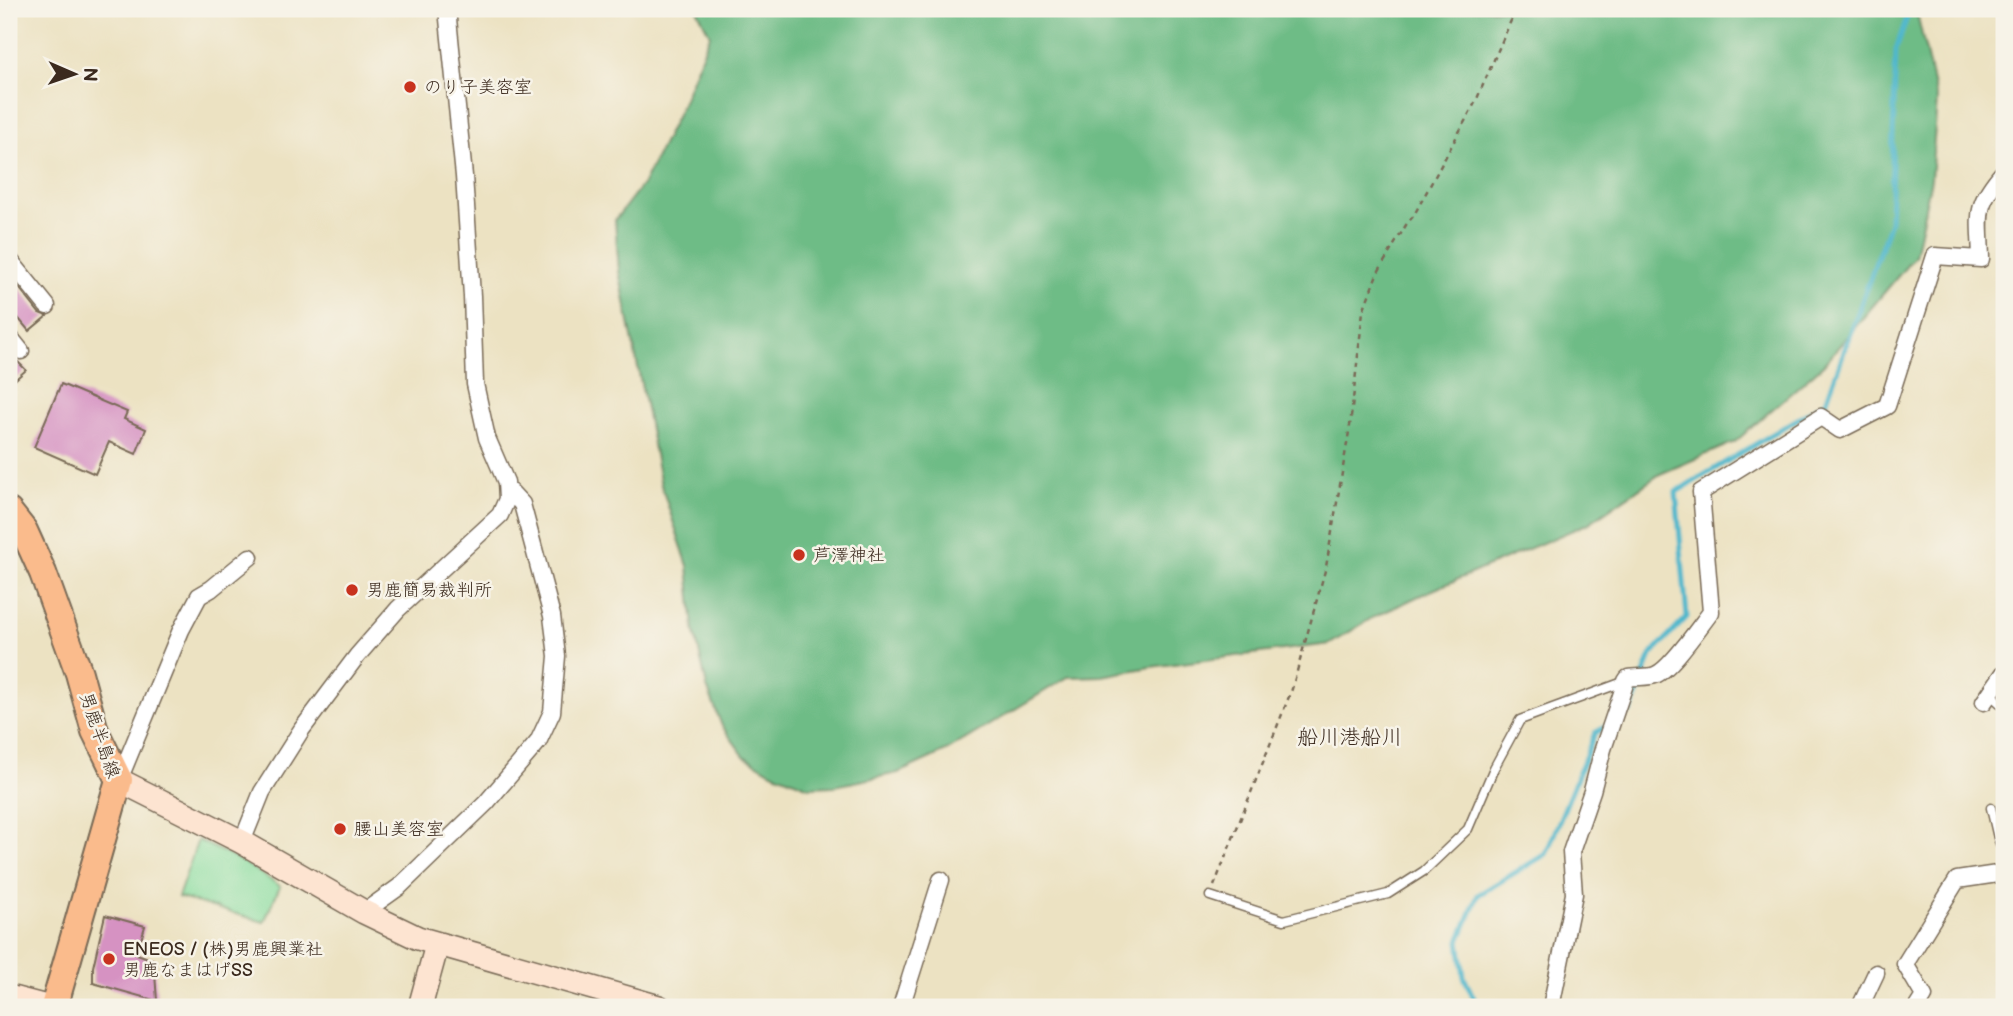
<svg xmlns="http://www.w3.org/2000/svg" width="2013" height="1016" viewBox="0 0 2013 1016" font-family="'Balsamiq Sans','Klee One',sans-serif">
<style>
.green{fill:#88dd9f;stroke:#62845e;stroke-width:2}
.forest{fill:#6ebc86;stroke:#547352;stroke-width:2}
.lines{fill:none;stroke-linecap:round;stroke-linejoin:round}
.stream{stroke:#4fb7cc;stroke-width:5}
.building{fill:#d692c2}
.lane-casing{stroke:#796a57;stroke-width:11}
.street-casing{stroke:#796a57;stroke-width:19}
.secondary-casing{stroke:#796a57;stroke-width:26}
.primary-casing{stroke:#796a57;stroke-width:30}
.path{stroke:#796a57;stroke-width:2.5;stroke-dasharray:5 5;stroke-linecap:butt}
.lane{stroke:#fff;stroke-width:8}
.street{stroke:#fff;stroke-width:16}
.secondary{stroke:#fde4d1;stroke-width:23}
.primary{stroke:#fabb8c;stroke-width:26}
.poi-dot{fill:#c8321e;stroke:#f7f3e8;stroke-width:2.5}
.labels{text-anchor:middle;stroke-width:5;stroke-linejoin:round;paint-order:stroke}
.poi-label{font-size:18px;fill:#3b2a1e;stroke:#f7f3e8;text-anchor:start}
.street-label{font-size:18px;fill:#3b2a1e;stroke:#f7f3e8}
.quarter-label{font-size:21px;fill:#3b2a1e;stroke:#f7f3e8}
</style>
<rect width="100%" height="100%" fill="#f7f3e8"/>
<filter id="ink" filterUnits="userSpaceOnUse"><feTurbulence type="fractalNoise" baseFrequency=".0143" numOctaves="2"/><feDisplacementMap in="SourceGraphic" scale="14" xChannelSelector="R" yChannelSelector="G"/><feConvolveMatrix kernelMatrix="1 2 1 2 8 2 1 2 1" color-interpolation-filters="sRGB"/></filter>
<filter id="wash" filterUnits="userSpaceOnUse"><feTurbulence type="fractalNoise" baseFrequency=".00686" numOctaves="4" result="noise"/><feDisplacementMap in="SourceGraphic" scale="28" xChannelSelector="R" yChannelSelector="G"/><feGaussianBlur stdDeviation="1.57" result="paint"/><feColorMatrix in="noise" values="0 0 0 0 0 0 0 0 0 0 0 0 0 0 0 0 0 1.4 0 .05"/><feComposite in="paint" operator="in"/></filter>
<g filter="url(#wash)">
<rect width="100%" height="100%" fill="#ece2c2"/>
<!-- green -->
<path class="green" d="M198,840L243,862L280,886L264,922L178,897Z"/>
<!-- forest -->
<path class="forest" d="M697,9H1916L1937,100L1931,179L1915,256L1824,364L1735,442L1660,474L1589,523L1421,595L1372,618L1330,644L1150,667L1102,676L1068,677L946,751L898,773L835,786L809,787L770,771L744,756L722,726L707,687L694,629L688,566L661,485L619,271L615,220L644,182L679,111L710,35Z"/>
<g class="lines">
<!-- stream -->
<path class="stream" d="M1619,719L1631,711L1651,655L1687,617L1676,492L1826,402L1890,222L1896,49L1910,9
M1478,1007L1464,977L1459,941L1478,895L1546,854L1595,733L1607,726"/>
</g>
<g id="blocks">
<!-- building -->
<path class="building" d="M9,275L39,313L47,316L29,331L9,307Z
M9,353L26,370L9,385Z
M61,384L127,412L124,419L146,429L136,454L109,442L95,474L34,447Z
M105,915L145,926L137,954L154,960L157,1001L93,983V967Z"/>
</g>
</g>
<g filter="url(#ink)">
<use href="#blocks" fill-opacity="0" stroke="#796a57" stroke-width="2"/>
<g class="lines">
<!-- lane casing -->
<g class="lane-casing">
<path id="lane" d="M1989,693L2004,707
M1991,808L1998,838L2004,854
M1210,896L1284,920L1388,894L1424,871L1468,829L1494,768L1520,720L1626,681"/>
</g>
<!-- street casing -->
<g class="street-casing">
<path id="street" d="M9,259L47,306
M9,336L21,351
M1984,702L2004,673
M119,780L181,630L199,596L211,589L250,557
M242,842L262,792L302,729L357,656L398,609L500,515L507,499L506,482L487,438L475,384L472,296L464,176L447,9
M364,912L399,887L486,803L538,742L552,712L557,656L552,616L522,504L508,489
M901,1007L941,880
M1551,1007L1574,894L1571,852L1592,791L1603,749L1626,681L1628,678C1636,676 1648,678 1655,675C1670,670 1700,626 1711,612L1701,492L1821,417L1840,430L1887,406L1935,256L1981,259C1980,214 1973,207 2004,171
M1860,1007L1876,973
M1917,1007L1924,996L1905,964L1957,880L2004,873"/>
</g>
<!-- secondary casing -->
<g class="secondary-casing">
<path id="secondary" d="M119,780L242,842L364,912L418,938L659,1007
M9,997L47,1007
M420,1007L437,945"/>
</g>
<!-- primary casing -->
<g class="primary-casing">
<path id="primary" d="M9,512L24,531L43,573L79,673L95,731L119,780L54,1007"/>
</g>
<!-- path -->
<path class="path" d="M2001,9L2004,18
M1214,886L1292,689L1326,567L1350,426L1363,311L1377,274L1406,225L1414,215L1476,101L1516,9"/>
<!-- lane -->
<use href="#lane" class="lane"/>
<!-- street -->
<use href="#street" class="street"/>
<!-- secondary -->
<use href="#secondary" class="secondary"/>
<!-- primary -->
<use href="#primary" class="primary"/>
</g>
</g>
<!-- markers -->
<g class="poi-dot">
<circle cx="410" cy="87" r="7"/>
<circle cx="799" cy="555" r="7"/>
<circle cx="352" cy="590" r="7"/>
<circle cx="340" cy="829" r="7"/>
<circle cx="109" cy="959" r="7"/>
</g>
<g class="labels">
<!-- poi labels -->
<g class="poi-label">
<text x="424" y="93">のり子美容室</text>
<text x="813" y="561">芦澤神社</text>
<text x="366" y="596">男鹿簡易裁判所</text>
<text x="354" y="835">腰山美容室</text>
<text x="123" y="955">ENEOS / (株)男鹿興業社<tspan x="123" dy="21">男鹿なまはげSS</tspan></text>
</g>
<!-- street labels -->
<g class="street-label">
<text transform="translate(100 735) rotate(71)" y="6">男鹿半島線</text>
</g>
<!-- quarter labels -->
<g class="quarter-label">
<text x="1350" y="744">船川港船川</text>
</g>
</g>
<!-- margin -->
<rect width="2013" height="1016" fill="none" stroke="#f7f3e8" stroke-width="35"/>
<!-- north arrow -->
<g transform="translate(74 74) rotate(92)" stroke="#f7f3e8" stroke-width="5" paint-order="stroke">
<path d="M0-5L12 26L0 18L-12 26Z" fill="#3b2a1e"/>
<text y="-10" font-size="19" font-weight="bold" text-anchor="middle" fill="#3b2a1e">N</text>
</g>
</svg>
